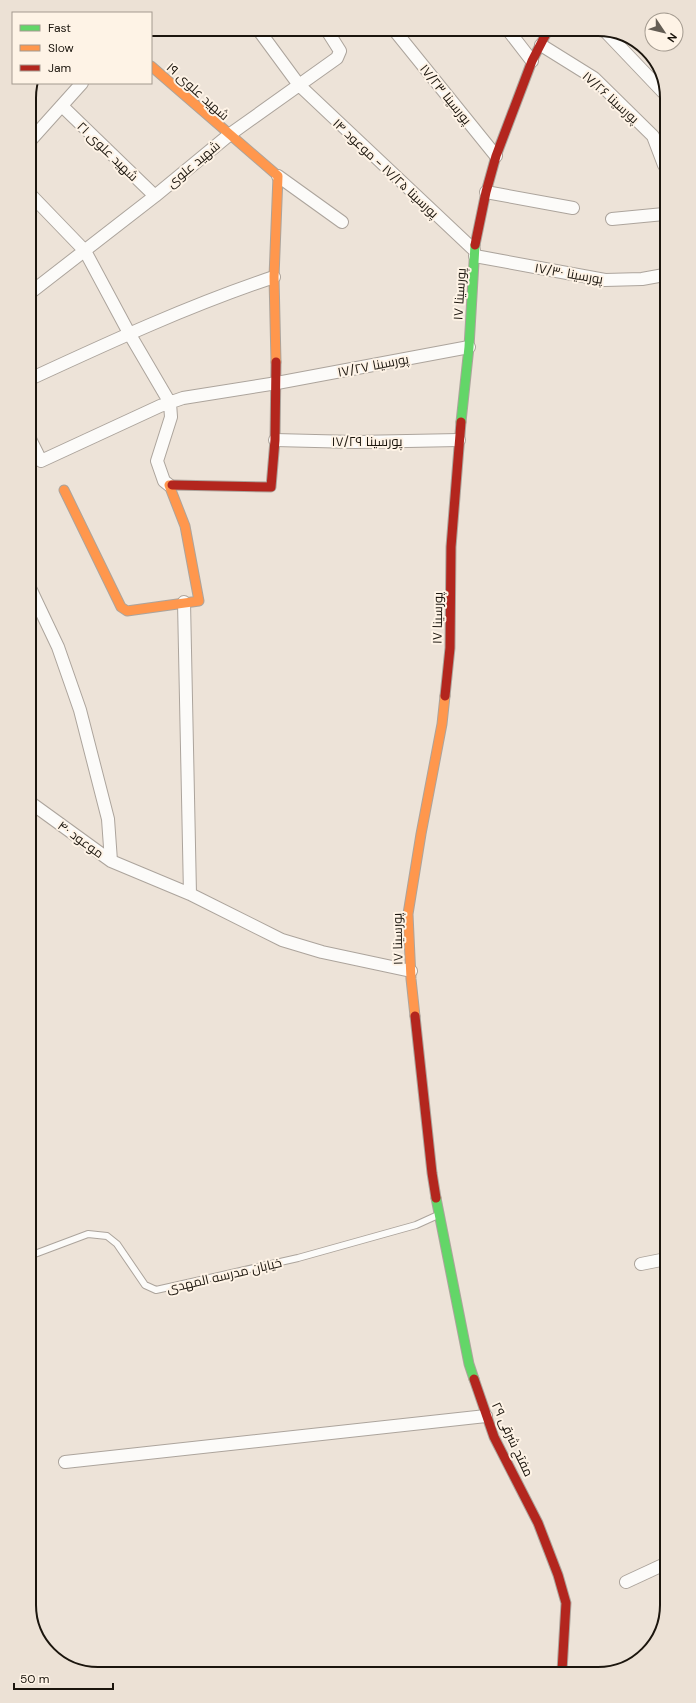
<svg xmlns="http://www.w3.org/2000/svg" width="696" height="1703" viewBox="0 0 696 1703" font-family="'DM Sans',Cairo,sans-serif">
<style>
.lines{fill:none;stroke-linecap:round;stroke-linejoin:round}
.lane-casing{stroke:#aca49c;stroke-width:8}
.street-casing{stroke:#aca49c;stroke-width:14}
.fast-casing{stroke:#aca49c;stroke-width:11}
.slow-casing{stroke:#aca49c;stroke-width:11}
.jam-casing{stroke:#aca49c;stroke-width:11}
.lane{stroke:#fcfbf9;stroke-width:6}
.street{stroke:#fcfbf9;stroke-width:12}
.fast{stroke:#63d668;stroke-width:9}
.slow{stroke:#ff974d;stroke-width:9}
.jam{stroke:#b3261e;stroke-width:9}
.labels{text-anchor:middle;stroke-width:4;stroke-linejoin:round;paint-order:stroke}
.street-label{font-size:13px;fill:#1b150d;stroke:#fef3e6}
.rim{fill:none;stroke:#1b150d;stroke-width:2}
</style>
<rect width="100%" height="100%" fill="#ede3d8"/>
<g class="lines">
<!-- lane casing -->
<g class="lane-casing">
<path id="lane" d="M32,1255L88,1234L107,1236L117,1244L145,1285L156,1290L298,1258L416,1225L438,1215"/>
</g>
<!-- street casing -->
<g class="street-casing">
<path id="street" d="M603,29L663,92
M508,30L532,61
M395,31L496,156
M260,32L299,85L474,250
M541,45L594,78L653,136L664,165
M62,106L155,196
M29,142L82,83
M278,176L342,222
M486,192L573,208
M29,193L85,251L129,333L170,403L171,417L157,461L164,481L169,485
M612,219L664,214
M475,256L605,280L642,279L664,275
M30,293L155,196L229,135L337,58L340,51L328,32
M30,379C110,342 190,305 274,277
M30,439L41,461L160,406L183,398L277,383L469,347
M275,440L355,442L459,440
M30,588L58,647L80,710L108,819L111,861
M184,602L190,894
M31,803L111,861L190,894L282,940L322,952L411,971
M641,1264L666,1259
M65,1462L486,1416
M626,1582L667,1563"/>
</g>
<!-- fast casing -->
<g class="fast-casing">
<path id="fast" d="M461,422L469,347L475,245
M436,1198L469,1364L474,1379"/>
</g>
<!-- slow casing -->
<g class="slow-casing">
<path id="slow" d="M151,66L278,176L274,277L276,362
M64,490L121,607L127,611L199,601L185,526L169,485H172
M415,1016L411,979L408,914L421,834L442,724L445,696"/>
</g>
<!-- jam casing -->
<g class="jam-casing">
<path id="jam" d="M475,245L486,192L496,156L532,61L548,30
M172,485L271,487L275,440L276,362
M445,696L450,648L451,547L461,422
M415,1016L432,1173L436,1198
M474,1379L494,1437L538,1523L558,1575L566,1603L562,1671"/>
</g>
<!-- lane -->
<use href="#lane" class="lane"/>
<!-- street -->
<use href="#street" class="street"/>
<!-- fast -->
<use href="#fast" class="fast"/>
<!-- slow -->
<use href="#slow" class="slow"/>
<!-- jam -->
<use href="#jam" class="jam"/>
</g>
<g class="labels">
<!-- street labels -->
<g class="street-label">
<text transform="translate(198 91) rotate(42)" y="5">شهید علوی ۱۹</text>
<text transform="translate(446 94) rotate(51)" y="5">پورسینا ۱۷/۲۳</text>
<text transform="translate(611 97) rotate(42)" y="5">پورسینا ۱۷/۲۶</text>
<text transform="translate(108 151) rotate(44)" y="5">شهید علوی ۲۱</text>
<text transform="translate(193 164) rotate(-40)" y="5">شهید علوی</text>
<text transform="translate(386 168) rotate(43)" y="5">پورسینا ۱۷/۲۵ - موعود ۱۴</text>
<text transform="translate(569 273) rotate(10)" y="5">پورسینا ۱۷/۳۰</text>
<text transform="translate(459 294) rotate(-86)" y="5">پورسینا ۱۷</text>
<text transform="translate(373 365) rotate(-11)" y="5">پورسینا ۱۷/۲۷</text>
<text x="367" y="446">پورسینا ۱۷/۲۹</text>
<text transform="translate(437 618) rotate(-89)" y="5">پورسینا ۱۷</text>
<text transform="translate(81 839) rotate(36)" y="5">موعود ۴۰</text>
<text transform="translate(397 939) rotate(-91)" y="5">پورسینا ۱۷</text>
<text transform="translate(224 1275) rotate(-13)" y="5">خیابان مدرسه المهدی</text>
<text transform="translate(513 1439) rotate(65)" y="5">مفتح شرقی ۲۹</text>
</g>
</g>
<!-- crop -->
<path d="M0 0H696V1703H0ZM98 36H598A62 62 0 0 1 660 98V1605A62 62 0 0 1 598 1667H98A62 62 0 0 1 36 1605V98A62 62 0 0 1 98 36Z" fill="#ece1d5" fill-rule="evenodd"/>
<path class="rim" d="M98 36H598A62 62 0 0 1 660 98V1605A62 62 0 0 1 598 1667H98A62 62 0 0 1 36 1605V98A62 62 0 0 1 98 36Z"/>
<!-- legend -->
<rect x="12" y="12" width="140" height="72" fill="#fef3e6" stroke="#a39a8f"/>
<rect x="20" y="25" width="20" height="6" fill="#63d668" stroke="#a39a8f"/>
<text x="48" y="32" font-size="12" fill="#1b150d">Fast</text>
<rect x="20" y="45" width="20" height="6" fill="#ff974d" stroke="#a39a8f"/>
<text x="48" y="52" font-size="12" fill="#1b150d">Slow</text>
<rect x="20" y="65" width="20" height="6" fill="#b3261e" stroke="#a39a8f"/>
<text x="48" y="72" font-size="12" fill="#1b150d">Jam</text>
<!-- north arrow -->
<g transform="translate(664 32) rotate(125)"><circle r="19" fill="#fef3e6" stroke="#a39a8f"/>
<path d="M0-3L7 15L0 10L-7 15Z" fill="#645d54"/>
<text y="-6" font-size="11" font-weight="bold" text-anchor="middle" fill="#1b150d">N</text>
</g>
<!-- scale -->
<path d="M14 1683v6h99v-6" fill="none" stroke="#1b150d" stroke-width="2"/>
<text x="20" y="1683" font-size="12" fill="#1b150d" stroke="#fef3e6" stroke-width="3" paint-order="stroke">50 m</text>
</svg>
